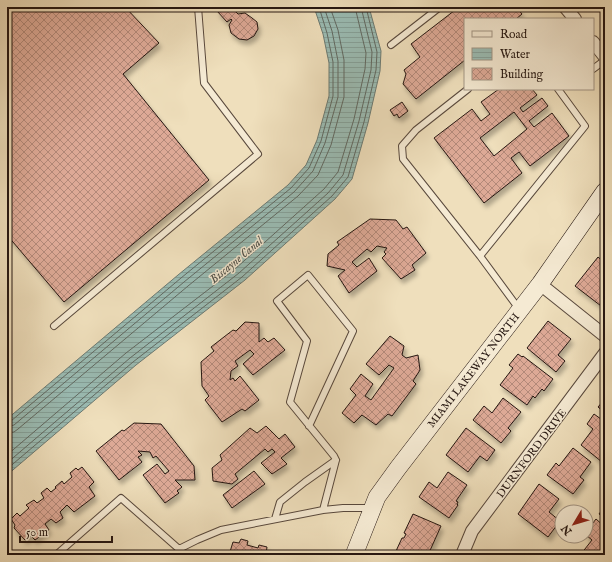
<svg xmlns="http://www.w3.org/2000/svg" width="612" height="562" viewBox="0 0 612 562" font-family="'IM FELL English',serif">
<style>
.water{fill:url(#water-rules);stroke:#6b7a73}
.lines{fill:none;stroke-linecap:round;stroke-linejoin:round}
.shore{stroke:#606962;stroke-width:1}
.building{fill:url(#building-cross-hatch);stroke:#251611;fill-rule:evenodd;filter:url(#shadow)}
.lane-casing{stroke:#58483c;stroke-width:8}
.street-casing{stroke:#58483c;stroke-width:14}
.secondary-casing{stroke:#251611;stroke-width:18}
.lane{stroke:#f5ead3;stroke-width:6}
.street{stroke:#f5ead3;stroke-width:12}
.secondary{stroke:#f5ead3;stroke-width:17}
.labels{text-anchor:middle;stroke-width:3;stroke-linejoin:round;paint-order:stroke}
.street-label{font-size:11px;fill:#251611;stroke:#f5ead3}
.water-label{font-size:12px;font-style:italic;fill:#4e504a;stroke:#f5ead3}
</style>
<defs>
<pattern id="water-rules" width="6" height="5" patternUnits="userSpaceOnUse"><rect width="6" height="5" fill="#9abcb4"/><path d="M0 2.5h6" fill="none" stroke="#85a19a"/></pattern>
<pattern id="building-cross-hatch" width="8" height="8" patternUnits="userSpaceOnUse"><rect width="8" height="8" fill="#dda996"/><path d="M0 0l8 8M0 8l8-8" fill="none" stroke="#b38979"/></pattern>
<filter id="shadow"><feDropShadow dx="2.5" dy="4.5" stdDeviation="2" flood-color="#0004"/></filter>
</defs>
<rect width="100%" height="100%" fill="#efdfbc"/>
<filter id="stains"><feTurbulence type="fractalNoise" baseFrequency=".005" numOctaves="4"/><feColorMatrix values="0 0 0 0 .2 0 0 0 0 .09 0 0 0 0 .02 0 0 0 .5 -.17"/></filter>
<radialGradient id="worn" r=".72"><stop offset=".6" stop-color="#630" stop-opacity="0"/><stop offset="1" stop-color="#630" stop-opacity=".3"/></radialGradient>
<!-- water -->
<path class="water" d="M314,7H369L381,51L380,71L368,123L352,179L335,199L245,280L136,365L7,475V419L178,275L288,185L306,165L317,140L329,96V63L323,34Z"/>
<g class="lines">
<!-- shore -->
<path class="shore" d="M7,422L11,421L181,278L291,188L309,168L321,141L333,96V62L327,33L319,7
M7,427L14,425L184,282L294,192L313,171L325,143L338,97V61L332,31L324,7
M7,433L14,432L18,429L188,286L298,196L318,175L331,145L344,97V60L338,30L330,7
M7,455L126,353L235,269L324,189L338,172L354,119L365,69L366,53L355,7
M7,463L130,358L239,273L328,193L343,175L359,121L371,70L372,52L361,7
M7,469L133,362L242,277L332,196L348,177L364,122L376,70L377,52L366,7"/>
</g>
<!-- building -->
<path class="building" d="M7,7H125L159,43L123,74L209,180L64,302L7,235Z
M222,7H231L238,14L245,13L252,18L257,22L258,29L254,36L247,40L239,39L231,33L229,25L232,20L231,19L227,22L217,11Z
M459,7H516L522,14L516,19H465V60L416,99L403,84L406,74L404,70L420,57L411,44Z
M499,89H532L537,95L520,108L523,112L542,98L548,106L529,121L534,127L552,113L569,136L530,166L519,152L511,158L522,173L484,203L434,138L472,109L481,121L490,114L481,102ZM514,112L527,129L494,156L480,138Z
M402,102L408,111L399,118L397,114L394,116L390,110Z
M370,219L396,220L403,229L407,227L426,253L412,265L415,270L401,279L382,258L386,254L384,252L387,248L377,246L371,252L367,249L352,262L357,267L369,258L377,271L349,293L338,276L345,270L327,266L328,254L339,245L337,242Z
M598,257L605,263V309L575,286Z
M548,321L571,339L558,355L565,361L556,372L527,348Z
M245,322L259,323V342L264,338L268,342L274,338L285,350L253,375L243,364L254,354L250,350L235,361L238,366L231,371L230,380L233,378L235,381L240,376L259,400L245,411L242,409L222,422L205,400L209,396L202,386L201,362L214,351L211,347L233,330L236,331Z
M390,336L404,346L402,355L406,358L418,355L420,370L413,381L416,384L392,416L388,414L376,425L362,415L354,423L342,413L356,395L350,389L361,374L373,384L365,396L371,400L394,368L389,365L379,375L366,364Z
M518,354L522,357L523,356L553,379L544,391L542,389L535,398L533,396L527,405L500,385L513,368L509,365Z
M503,398L521,412L508,428L511,431L501,443L473,420L484,406L492,413Z
M605,399V413L598,407Z
M594,414L605,422V459L602,462L581,445L593,429L587,424Z
M134,423L161,424L194,466L195,480H175L182,487L177,491L179,493L165,503L143,475L157,464L165,474L169,471L156,456L153,458L150,452L138,451L142,455L138,457L142,462L119,480L96,451L122,430L124,431Z
M266,426L279,439L285,434L295,447L281,458L287,464L272,474L261,463L275,452L272,449L268,452L265,449L235,474L238,479L232,484L213,481L212,468L222,460L220,455L250,428L257,433Z
M466,428L495,450L487,461L480,456L468,472L446,455Z
M573,448L591,462L580,477L584,480L573,494L547,475L556,463L559,466Z
M82,467L94,482L89,487L95,496L74,512L67,505L60,512L63,518L56,523L51,519L45,524L49,530L35,540L31,536L25,540L14,528L15,525L11,519L17,513L20,516L29,508L26,505L34,500L37,503L44,498L41,493L47,488L51,492L56,488L55,487L62,481L64,484L72,477L70,473L76,468L78,470Z
M254,471L265,484L232,508L223,495Z
M448,472L467,485L456,501L458,502L457,504L458,505L449,518L419,497L429,482L437,488Z
M539,484L559,499L549,512L560,521L548,537L518,514Z
M605,506V518L599,514Z
M413,514L441,526L428,555H404L396,551L402,538H404L406,534L404,533Z
M596,519L605,527V555H583L581,554L592,540L586,535V532Z
M241,539L248,541L247,545L258,548L259,545L267,547L266,554L267,555H229L233,542L239,543Z"/>
<g class="lines">
<!-- lane casing -->
<g class="lane-casing">
<path id="lane" d="M391,45L440,7
M593,69L605,60
M468,89L416,130L402,146L403,159L480,256L585,126L558,89
M480,256L519,309
M54,326L258,154L204,83L198,7
M309,426L353,331L308,275L277,301L307,341L290,402L334,456L336,460L323,510L343,508H371
M275,519L280,502L305,482L336,460
M56,555L121,498L179,549L197,540L221,530L323,510
M174,555L179,549L185,555"/>
</g>
<!-- street casing -->
<g class="street-casing">
<path id="street" d="M565,7L575,19
M593,42L605,57
M540,284L605,336
M462,555L472,531L605,353"/>
</g>
<!-- secondary casing -->
<g class="secondary-casing">
<path id="secondary" d="M354,555L377,497L398,468L540,284L605,191"/>
</g>
<!-- lane -->
<use href="#lane" class="lane"/>
<!-- street -->
<use href="#street" class="street"/>
<!-- secondary -->
<use href="#secondary" class="secondary"/>
</g>
<g class="labels">
<!-- street labels -->
<g class="street-label">
<text transform="translate(473 370) rotate(-52)" y="4">MIAMI LAKEWAY NORTH</text>
<text transform="translate(531 453) rotate(-53)" y="4">DURNFORD DRIVE</text>
</g>
<!-- water labels -->
<g class="water-label">
<text transform="translate(236 260) rotate(-40)" y="4">Biscayne Canal</text>
</g>
</g>
<!-- margin -->
<rect width="612" height="562" fill="none" stroke="#efdfbc" stroke-width="24"/>
<rect x="8" y="8" width="596" height="546" fill="none" stroke="#251611" stroke-width="2"/>
<rect x="12" y="12" width="588" height="538" fill="none" stroke="#251611"/>
<!-- legend -->
<rect x="464" y="18" width="130" height="72" fill="#f5ead3" stroke="#a29585"/>
<rect x="472" y="31" width="20" height="6" fill="#f5ead3" stroke="#a29585"/>
<text x="500" y="38" font-size="12" fill="#251611">Road</text>
<rect x="472" y="48" width="20" height="12" fill="url(#water-rules)" stroke="#a29585"/>
<text x="500" y="58" font-size="12" fill="#251611">Water</text>
<rect x="472" y="68" width="20" height="12" fill="url(#building-cross-hatch)" stroke="#a29585"/>
<text x="500" y="78" font-size="12" fill="#251611">Building</text>
<!-- north arrow -->
<g transform="translate(574 524) rotate(232)"><circle r="19" fill="#f5ead3" stroke="#a29585"/>
<path d="M0-3L7 15L0 10L-7 15Z" fill="#8f2418"/>
<text y="-6" font-size="11" font-weight="bold" text-anchor="middle" fill="#251611">N</text>
</g>
<!-- scale -->
<path d="M20 536v6h92v-6" fill="none" stroke="#251611" stroke-width="2"/>
<text x="26" y="536" font-size="12" fill="#251611" stroke="#f5ead3" stroke-width="3" paint-order="stroke">50 m</text>
<rect width="100%" height="100%" filter="url(#stains)"/>
<rect width="100%" height="100%" fill="url(#worn)"/>
</svg>
